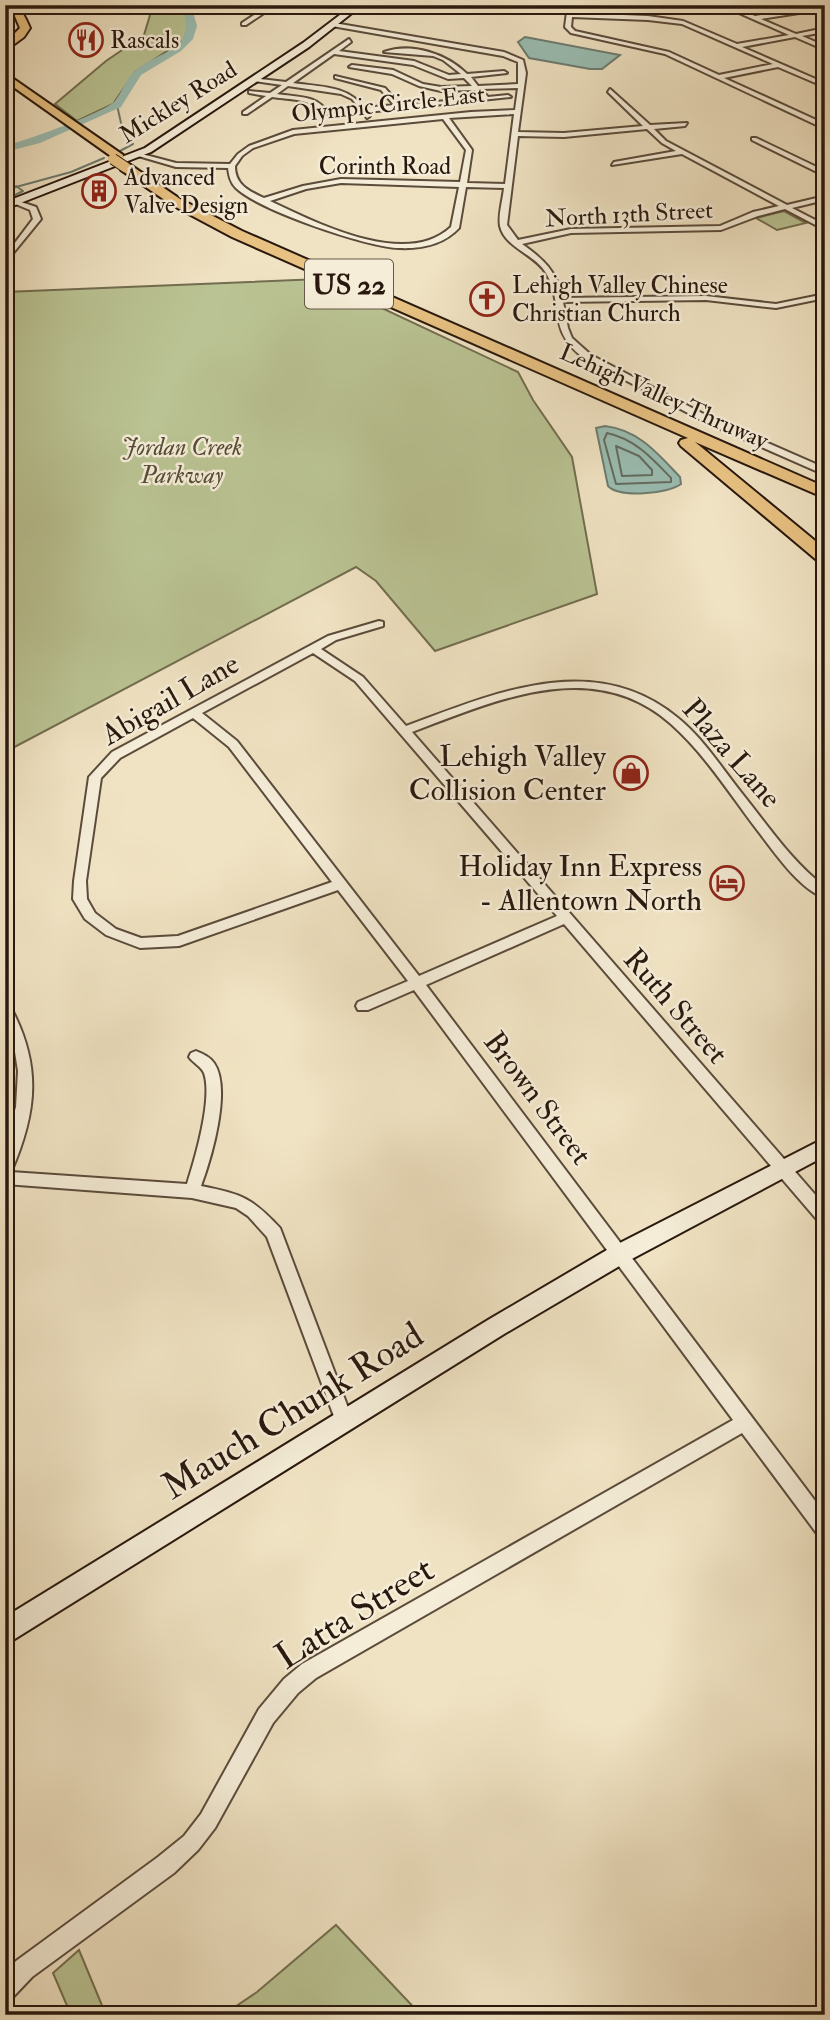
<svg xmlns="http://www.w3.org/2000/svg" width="830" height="2020" viewBox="0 0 830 2020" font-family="'IM FELL Double Pica',serif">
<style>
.green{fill:#bac393;stroke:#726e50;stroke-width:2}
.water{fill:#9abeb3;stroke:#6d7c71;stroke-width:2}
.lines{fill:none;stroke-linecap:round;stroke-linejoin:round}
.shore{stroke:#626b60;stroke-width:2}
.stream{stroke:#6d7c71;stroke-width:2}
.river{fill:#9abeb3;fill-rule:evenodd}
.street-casing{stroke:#5b4b3b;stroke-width:4}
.secondary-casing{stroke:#29180e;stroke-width:4}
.highway-casing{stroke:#29180e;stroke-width:4}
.street{fill:#f5edd8;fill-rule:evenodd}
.secondary{fill:#f5edd8;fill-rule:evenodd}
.highway{fill:#e8c282;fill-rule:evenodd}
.highway-bridge-casing{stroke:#29180e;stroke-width:12;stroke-linecap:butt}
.highway-bridge{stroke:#e8c282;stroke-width:10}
.labels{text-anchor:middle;stroke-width:5;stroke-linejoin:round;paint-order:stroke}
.far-poi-label{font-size:24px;fill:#29180e;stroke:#f5edd8;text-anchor:start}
.far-street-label{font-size:24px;fill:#29180e;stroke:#f5edd8}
.far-park-label{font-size:24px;font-style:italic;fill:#544b36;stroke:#f5edd8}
.shield{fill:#f5edd8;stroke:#66584b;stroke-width:2}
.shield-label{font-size:28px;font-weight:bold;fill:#29180e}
.street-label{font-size:30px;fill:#29180e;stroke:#f5edd8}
.poi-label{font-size:30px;fill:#29180e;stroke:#f5edd8;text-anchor:end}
.near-street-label{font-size:37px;fill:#29180e;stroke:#f5edd8}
</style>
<rect width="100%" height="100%" fill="#f0e3c3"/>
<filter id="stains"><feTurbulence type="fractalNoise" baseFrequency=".00286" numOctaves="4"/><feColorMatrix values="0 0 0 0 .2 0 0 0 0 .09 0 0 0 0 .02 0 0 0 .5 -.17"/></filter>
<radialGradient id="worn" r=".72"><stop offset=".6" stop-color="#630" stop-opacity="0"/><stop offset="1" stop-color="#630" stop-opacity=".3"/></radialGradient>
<!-- green -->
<path class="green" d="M153,5H184L189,24L184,40L135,72L113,104L77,121L55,104L106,61L144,35Z
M784,211L806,223L777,230L756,218Z
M320,279L518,372L533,400L572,457L597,594L435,651L376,581L356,567L5,752V292Z
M336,1925L421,2015H223L257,1992Z
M79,1950L106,2015H71L53,1973Z"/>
<!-- water -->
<path class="water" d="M525,37L620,55L602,69H590L529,58L518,42Z
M605,426C639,430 658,454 680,477L681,484C668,494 619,498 608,486L596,428Z"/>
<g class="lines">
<!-- shore -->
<path class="shore" d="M607,433C635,439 652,458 671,478V482L616,484L604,440Z
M616,446L639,456L652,470V475L622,476Z"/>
<!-- stream -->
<path class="stream" d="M117,105L121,123L133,144L120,151
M5,190L71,172L104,158
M9,198L23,191L16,186"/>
<!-- river -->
<path class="river" d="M183,5H191L197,26L193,39L181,51L141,75L121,107L40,143L5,152V146C24,141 104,113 115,101C123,92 126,77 136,70C168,46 194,54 183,5Z"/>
<!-- street casing -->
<g class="street-casing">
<path id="street" d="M228,5H235L224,10Z
M269,5H276L246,25H242V23Z
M558,5H565L572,10V13L648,16L683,21L737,44L789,35L721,5H729L755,16L825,5V9L761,19L796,34L825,28V32L802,36L825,46V50L795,37L742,47L825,83V87L778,67L724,78L825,124V129L665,54L571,33L565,27L567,12ZM572,17L648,20L682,24L773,64L719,75L669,52L575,31L571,27Z
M334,23L504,52L523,60L526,73L518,132L564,133L643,126L608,92L610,89L650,125L687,123L685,126L654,129L666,141L787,205L825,196V200L792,208L825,225V230L785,209L758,216L721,230L571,233L522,244C543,259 557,271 562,298L706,296L776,304L825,294V298L776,308L706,300L563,302L568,328L572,338L591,355L715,420L825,468V475L709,424L585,359C546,330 565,306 546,273C535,254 505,248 500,226C498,215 503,199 504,188L466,187L459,228C443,245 421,249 399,248C366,247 259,210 236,188C230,182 229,175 228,168L176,167L135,155L138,153L176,163L230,164L238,154L249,146L293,130L471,112L515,110L518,88L481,89L488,97L508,95L511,97L367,112L370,116L367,118L352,99L341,94L288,86L277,94C295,97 321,95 327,114H323C312,98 291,100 272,97L247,114H243V112L266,96L249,93V91L270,93L282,85L254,81L252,78L286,82L349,39L351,42L339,51L414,61L449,75L461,74L443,60L433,56L384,52C412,42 447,54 467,74L504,71L507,73L471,77L478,86L518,84V62L503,56L332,26ZM334,54L413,65L448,79L464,78L472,86L441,87L423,84L393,70L352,65L349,67L392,74L419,86L441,91L475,90L482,98L400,105L385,88L335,76V78L381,90L394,105L364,108C348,85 319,87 293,83ZM514,114L505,184L467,183L472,150L449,118ZM443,119L466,150L460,182L341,179L303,186L264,198C249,191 235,185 235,166L242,156L253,148L294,134ZM647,129L662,143L676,151L614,162L612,165L682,154L779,206L753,212L720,226L571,229L518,240L507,225L518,136L564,137ZM341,183L459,187L451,227C406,269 317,223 270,201L306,189Z
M752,138H756L825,171V176L752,140Z
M15,200L36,207L41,219L5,263V256L33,219L30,210L13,203Z
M379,621L383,622V626L336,640L321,649L363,677L406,726C495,693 595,649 678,718C704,739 723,770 744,796C769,827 792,862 825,887V898C800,890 774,852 758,831C731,796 705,754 671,724C593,655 495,701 412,732L825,1206V1224L819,1222L564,924L426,985L825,1514V1538L818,1535L742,1433L316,1678L298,1693L273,1723L215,1828L198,1850L174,1873L32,1977L13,1997L5,2000V1973L16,1961L158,1857L184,1836L201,1814L259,1709L284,1679L302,1664L733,1420L414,990L368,1010H358L356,1006L358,1002L408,981L338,890L179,946L140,948L106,935L85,919L73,899L74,881L89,777L112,752L328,636ZM313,653L355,681L557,916L419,976L237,741L202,713ZM193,718L229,747L332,882L178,936L141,938L116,929L95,913L87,899L86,881L101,778L120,758Z
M5,1005L10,1006C42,1065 37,1112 11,1172L187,1184C195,1159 213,1098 204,1073C201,1066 193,1063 189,1057L191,1053L196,1051C203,1054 210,1057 214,1063C232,1089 211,1159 201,1186C242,1194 252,1198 280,1228L353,1421L350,1427L344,1429L338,1427L267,1237L248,1216L236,1208L192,1198L5,1184V1144L16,1107L18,1071L15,1052L5,1025Z"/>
</g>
<!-- secondary casing -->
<g class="secondary-casing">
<path id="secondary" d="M353,5H362L309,47L151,152L5,209V202L145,148L303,43Z
M825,1138V1156L628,1261L504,1334L5,1645V1617L488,1320L612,1247Z"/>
</g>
<!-- highway casing -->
<g class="highway-casing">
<path id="highway" d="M5,5C21,5 24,15 30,28L24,37L5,51V43L20,28L14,14L5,9Z
M5,73L123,155V159H115L5,81Z
M121,164H129L180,199L242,231L825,487V498L695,442L825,549V563L819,562L681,446L679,443L681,440L688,438L232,237L172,205L121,170Z"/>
</g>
<!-- street -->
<use href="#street" class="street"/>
<!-- secondary -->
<use href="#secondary" class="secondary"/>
<!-- highway -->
<use href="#highway" class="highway"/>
<!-- highway-bridge casing -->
<g class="highway-bridge-casing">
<path id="highway-bridge" d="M113,159L125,167"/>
</g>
<!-- highway-bridge -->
<use href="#highway-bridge" class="highway-bridge"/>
</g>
<!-- icons -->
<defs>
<g id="restaurant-ring" transform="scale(1.75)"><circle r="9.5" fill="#f5edd8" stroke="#8f2418" stroke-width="1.5"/><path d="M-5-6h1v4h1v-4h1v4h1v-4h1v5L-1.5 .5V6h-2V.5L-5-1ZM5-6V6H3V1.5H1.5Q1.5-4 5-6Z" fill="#8f2418"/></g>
<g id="building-ring" transform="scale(1.75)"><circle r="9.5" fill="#f5edd8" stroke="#8f2418" stroke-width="1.5"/><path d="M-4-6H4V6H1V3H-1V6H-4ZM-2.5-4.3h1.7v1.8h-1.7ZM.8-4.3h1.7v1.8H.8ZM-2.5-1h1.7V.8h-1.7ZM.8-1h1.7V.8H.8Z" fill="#8f2418"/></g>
<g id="church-ring" transform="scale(1.75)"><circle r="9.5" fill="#f5edd8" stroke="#8f2418" stroke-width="1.5"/><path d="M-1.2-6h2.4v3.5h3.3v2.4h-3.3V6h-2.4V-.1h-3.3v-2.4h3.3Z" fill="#8f2418"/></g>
<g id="shop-ring" transform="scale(1.75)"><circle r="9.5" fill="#f5edd8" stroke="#8f2418" stroke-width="1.5"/><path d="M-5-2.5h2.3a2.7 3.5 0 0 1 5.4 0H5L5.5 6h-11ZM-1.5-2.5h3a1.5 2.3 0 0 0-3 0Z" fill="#8f2418"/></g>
<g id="hotel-ring" transform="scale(1.75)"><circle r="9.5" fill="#f5edd8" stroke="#8f2418" stroke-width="1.5"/><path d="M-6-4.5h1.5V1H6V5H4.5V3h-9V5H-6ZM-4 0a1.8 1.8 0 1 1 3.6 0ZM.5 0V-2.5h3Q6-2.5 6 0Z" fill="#8f2418"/></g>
</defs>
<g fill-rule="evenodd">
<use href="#restaurant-ring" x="86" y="40"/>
<use href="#building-ring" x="99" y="191"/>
<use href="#church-ring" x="487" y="299"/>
<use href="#shop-ring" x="631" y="773"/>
<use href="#hotel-ring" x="727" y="883"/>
</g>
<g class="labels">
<!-- far-poi labels -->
<g class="far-poi-label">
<text x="110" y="48">Rascals</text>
<text x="124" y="185">Advanced<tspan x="124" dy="28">Valve Design</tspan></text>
<text x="512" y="293">Lehigh Valley Chinese<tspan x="512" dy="28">Christian Church</tspan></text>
</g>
<!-- far-street labels -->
<g class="far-street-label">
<text transform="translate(178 102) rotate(-32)" y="8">Mickley Road</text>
<text transform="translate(388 104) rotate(-6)" y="8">Olympic Circle East</text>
<text x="385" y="174">Corinth Road</text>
<text transform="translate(629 214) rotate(-3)" y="8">North 13th Street</text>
<text transform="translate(664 396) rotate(24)" y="8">Lehigh Valley Thruway</text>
</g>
<!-- far-park labels -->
<g class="far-park-label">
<text x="182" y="455">Jordan Creek<tspan x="182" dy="28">Parkway</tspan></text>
</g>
<!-- shield labels -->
<rect class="shield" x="305" y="259.5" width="88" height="49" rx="5"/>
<g class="shield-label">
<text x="349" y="294">US 22</text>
</g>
<!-- street labels -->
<g class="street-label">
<text transform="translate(170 699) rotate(-30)" y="10">Abigail Lane</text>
<text transform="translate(732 753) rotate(49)" y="10">Plaza Lane</text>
<text transform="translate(676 1006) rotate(49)" y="10">Ruth Street</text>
<text transform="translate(538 1098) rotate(53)" y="10">Brown Street</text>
</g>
<!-- poi labels -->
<g class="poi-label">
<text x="606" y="766">Lehigh Valley<tspan x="606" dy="34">Collision Center</tspan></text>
<text x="702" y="876">Holiday Inn Express<tspan x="702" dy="34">- Allentown North</tspan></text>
</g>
<!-- near-street labels -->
<g class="near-street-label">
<text transform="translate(292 1410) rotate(-32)" y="13">Mauch Chunk Road</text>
<text transform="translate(354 1612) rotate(-32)" y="13">Latta Street</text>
</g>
</g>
<!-- margin -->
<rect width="830" height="2020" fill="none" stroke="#f0e3c3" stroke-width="28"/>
<rect x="7" y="7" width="816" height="2006" fill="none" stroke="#29180e" stroke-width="3.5"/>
<rect x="14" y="14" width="802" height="1992" fill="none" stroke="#29180e" stroke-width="2"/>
<rect width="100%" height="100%" filter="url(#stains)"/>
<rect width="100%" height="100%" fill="url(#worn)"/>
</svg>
